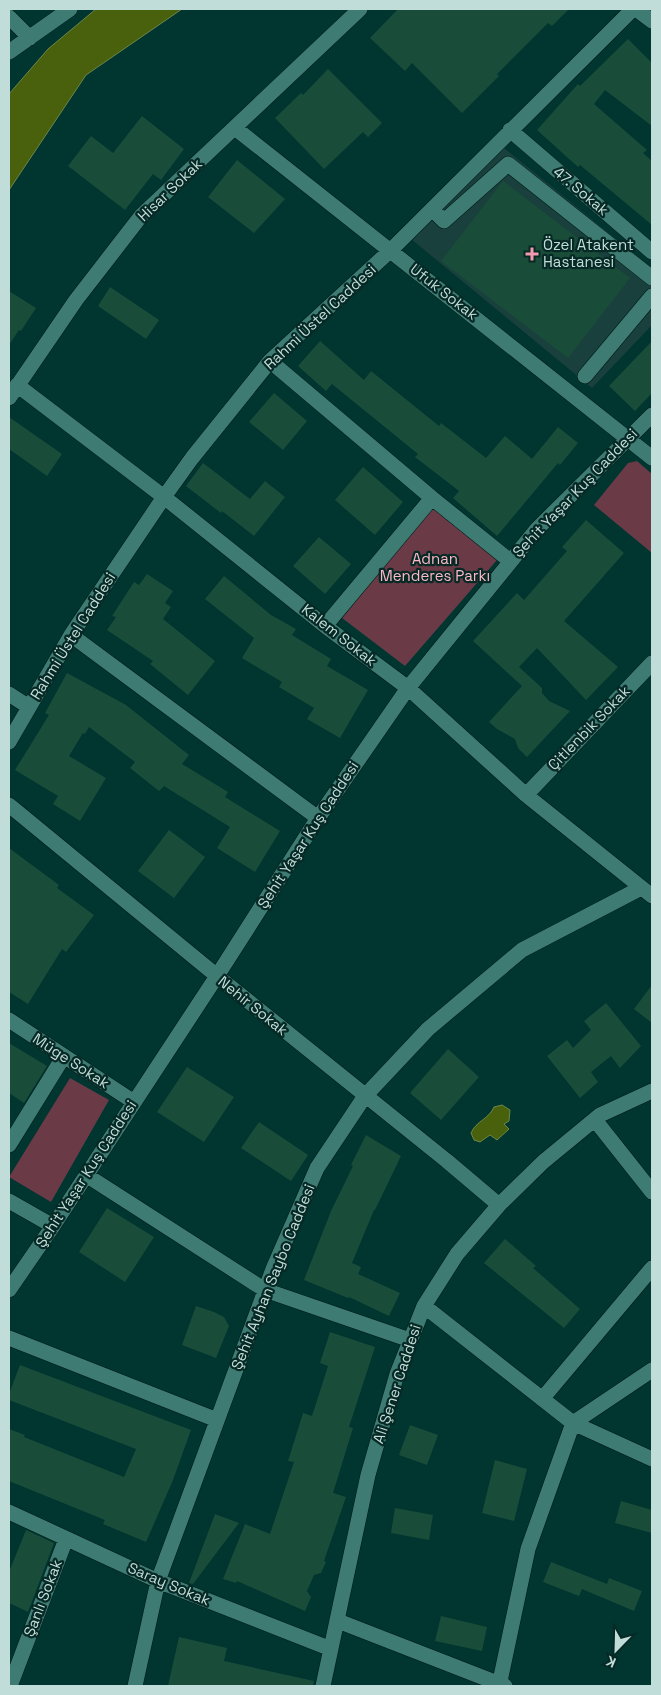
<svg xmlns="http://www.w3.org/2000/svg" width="661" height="1695" viewBox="0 0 661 1695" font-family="'Space Grotesk',sans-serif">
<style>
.built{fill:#19403c}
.green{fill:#6a3b46}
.water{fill:#49610d;stroke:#6d864a}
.building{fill:#194d39}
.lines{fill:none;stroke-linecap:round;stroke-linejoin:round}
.minor-casing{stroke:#001a17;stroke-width:16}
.minor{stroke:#3e7b73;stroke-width:15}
.poi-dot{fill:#f29aae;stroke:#072925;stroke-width:2}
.labels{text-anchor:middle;stroke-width:4.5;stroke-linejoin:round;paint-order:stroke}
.street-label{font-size:15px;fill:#c0ddd9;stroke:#072925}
.poi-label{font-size:15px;fill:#c0ddd9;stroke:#072925;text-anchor:start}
.park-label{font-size:15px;fill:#feb8c7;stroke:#072925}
</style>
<rect width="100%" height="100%" fill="#013530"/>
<!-- built -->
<path class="built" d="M504,148L652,268V325L592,388L411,239Z"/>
<!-- green -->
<path class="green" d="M637,461L652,474V553L594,505L628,463Z
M431,507L497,560L405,666L342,618Z
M70,1078L109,1100L51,1202L9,1177Z"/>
<!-- water -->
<path class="water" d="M96,9H182L86,75L9,190V94L48,49Z
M502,1105L510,1110L509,1121L504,1124L509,1129L497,1140L490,1135L480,1142L474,1140L471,1133C476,1121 489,1119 494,1107Z"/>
<!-- building -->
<path class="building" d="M398,9H569L552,26L548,23L497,74L499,76L462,113L412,63L405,71L370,38Z
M628,39L652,63V126L605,90L594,104L647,150L643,153L652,161V225L580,165L578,167L537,130L578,84L580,86Z
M328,69L382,123L368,137L363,132L324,169L275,118L301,93L303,95Z
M142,116L184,149L161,180L153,174L125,210L68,166L91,136L113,153Z
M237,160L285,199L254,233L208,197Z
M503,181L630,278L568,358L441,261Z
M110,287L159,320L146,339L98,306Z
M9,291L36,308L21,331L19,330L9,345Z
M320,341L364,380L371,371L439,426L441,423L486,458L505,436L532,459L558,427L578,443L560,465L558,463L497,536L453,498L459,491L415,457L418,454L332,384L326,391L298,366Z
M652,341V393L635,411L609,386Z
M274,393L307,421L283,450L249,422Z
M9,417L62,454L47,476L9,449Z
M203,463L250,499L265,481L285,497L254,536L222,511L221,513L186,486Z
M363,467L403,502L375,535L335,500Z
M586,520L624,553L564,621L618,667L586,700L537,648L519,667L542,688V693L549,701L570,711L527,757L518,748L515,739L497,729L489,722L522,686L473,641L517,593L524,600L567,551L562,547Z
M319,537L351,564L325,594L293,566Z
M147,574L173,591L165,603L171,607L163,619L215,661L188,695L150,664L153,661L107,630L116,617L112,616L134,582L139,585Z
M224,576L271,615L296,629L292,635L331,659L327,666L368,690L340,738L307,719L314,708L279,687L282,682L242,658L254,638L205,599Z
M67,673L126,705L189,755L182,764L228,792L225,797L280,831L255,872L217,848L230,827L164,786L159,791L130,768L135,762L89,727L85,734L83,733L69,756L106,778L80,821L53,804L58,796L15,770L49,715L45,713Z
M169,830L205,857L174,898L138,871Z
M9,848L59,885L57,888L94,915L66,952L62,949L28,1004L9,992Z
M652,985V1023L634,1009Z
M606,1003L641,1046L620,1068L611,1056L591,1072L598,1082L580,1098L547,1056L567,1040L573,1048L591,1030L584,1021Z
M9,1043L47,1066L24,1103L9,1093Z
M448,1049L479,1077L441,1120L410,1093Z
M187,1067L234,1097L204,1142L157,1112Z
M259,1122L308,1155L291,1181L241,1148Z
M366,1135L401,1156L375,1210H374L352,1263L361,1267L358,1274L400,1293L389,1316L349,1297L348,1298L304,1280L331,1211L353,1166L351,1165Z
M107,1208L154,1237L125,1282L79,1252Z
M505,1239L536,1266L533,1268L580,1309L564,1328L484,1263Z
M196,1306L214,1312L224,1317L229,1326L216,1358L182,1345Z
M330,1332L375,1347L349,1427L353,1428L333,1493L346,1497L324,1561L326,1562L321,1573L314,1575L307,1591L311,1597L305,1611L237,1581L236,1583L223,1579L245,1524L270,1534L294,1462L288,1461L303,1413L312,1416L328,1366L320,1363Z
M20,1365L191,1430L173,1480L146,1542L103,1524L105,1520L9,1481V1429L25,1435L24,1437L124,1477L136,1449L9,1400V1394Z
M410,1425L438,1435L427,1465L399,1455Z
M495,1460L527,1469L514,1521L482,1513Z
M621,1501L652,1510V1533L615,1523Z
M395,1508L433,1515L429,1540L391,1533Z
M215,1514L239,1523L193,1584L189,1583Z
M26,1530L54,1543L28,1612L9,1603V1572Z
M551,1562L607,1584L609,1578L642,1591L634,1611L582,1589L579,1596L543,1582Z
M441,1616L487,1627L482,1651L435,1641Z
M179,1637L227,1648L224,1661L314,1681L313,1686H168Z"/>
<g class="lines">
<!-- minor casing -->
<g class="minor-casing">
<path id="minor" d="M636,9L652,21
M9,17L30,38
M9,52L70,9
M235,128L652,458
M510,130L652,252
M432,209L444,221L508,164L652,278
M270,361L432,498L510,561
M585,376L652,296
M17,385L164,497L325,626L408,688L526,795L652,896
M9,398L76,300L141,216L360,9
M325,626L432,498
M71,635L318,818
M9,694L29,707
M9,742L71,635L164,497L192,458L270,361L391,250L633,9
M526,795L652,663
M9,805L217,976L447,1161L499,1205
M9,1020L134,1102
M595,1120L652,1192
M9,1145L64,1056
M86,1175L265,1290L410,1340
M9,1201L53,1226
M9,1290L53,1226L217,976L318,818L408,688L537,529L652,415
M424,1306L573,1423L652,1459
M9,1338L217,1420
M542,1399L652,1268
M9,1512L158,1581L331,1649
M338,1621L505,1686
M10,1686L66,1539
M135,1686L158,1581L273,1269L317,1168L365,1096L428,1029L522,950L641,888
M323,1686L368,1475L397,1374L424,1306L457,1254L499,1205L543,1162L600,1115L652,1091
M499,1686L528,1549L573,1423L652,1370"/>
</g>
<!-- minor -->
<use href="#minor" class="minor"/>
</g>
<!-- markers -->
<path class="poi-dot" d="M529.5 246.5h5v5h5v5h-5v5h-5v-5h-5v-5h5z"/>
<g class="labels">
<!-- street labels -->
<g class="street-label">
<text transform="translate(170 190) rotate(-44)" y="5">Hisar Sokak</text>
<text transform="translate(581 191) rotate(40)" y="5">47. Sokak</text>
<text transform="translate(444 292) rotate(38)" y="5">Ufuk Sokak</text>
<text transform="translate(320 317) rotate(-43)" y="5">Rahmi Üstel Caddesi</text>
<text transform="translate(575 493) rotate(-46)" y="5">Şehit Yaşar Kuş Caddesi</text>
<text transform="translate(339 635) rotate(38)" y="5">Kalem Sokak</text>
<text transform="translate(73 636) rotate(-58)" y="5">Rahmi Üstel Caddesi</text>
<text transform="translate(589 728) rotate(-46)" y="5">Çitlenbik Sokak</text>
<text transform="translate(308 835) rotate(-57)" y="5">Şehit Yaşar Kuş Caddesi</text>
<text transform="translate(253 1006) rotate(39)" y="5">Nehir Sokak</text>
<text transform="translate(71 1061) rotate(33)" y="5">Müge Sokak</text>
<text transform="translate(86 1174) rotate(-57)" y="5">Şehit Yaşar Kuş Caddesi</text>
<text transform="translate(273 1277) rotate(-68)" y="5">Şehit Ayhan Saybo Caddesi</text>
<text transform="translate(397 1384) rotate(-72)" y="5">Ali Şener Caddesi</text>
<text transform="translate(169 1584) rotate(23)" y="5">Saray Sokak</text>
<text transform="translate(43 1598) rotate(-69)" y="5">Şanlı Sokak</text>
</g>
<!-- poi labels -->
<g class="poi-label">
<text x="543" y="250">Özel Atakent<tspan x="543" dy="17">Hastanesi</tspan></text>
</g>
<!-- park labels -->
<g class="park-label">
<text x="435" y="564">Adnan<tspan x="435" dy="17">Menderes Parkı</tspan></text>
</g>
</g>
<!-- border -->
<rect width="661" height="1695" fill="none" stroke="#c0ddd9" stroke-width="20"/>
<!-- north arrow -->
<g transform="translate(616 1650) rotate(203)" stroke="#072925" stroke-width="4" paint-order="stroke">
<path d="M0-4L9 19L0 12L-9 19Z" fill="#c0ddd9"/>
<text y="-8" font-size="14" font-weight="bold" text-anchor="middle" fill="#c0ddd9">K</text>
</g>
</svg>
